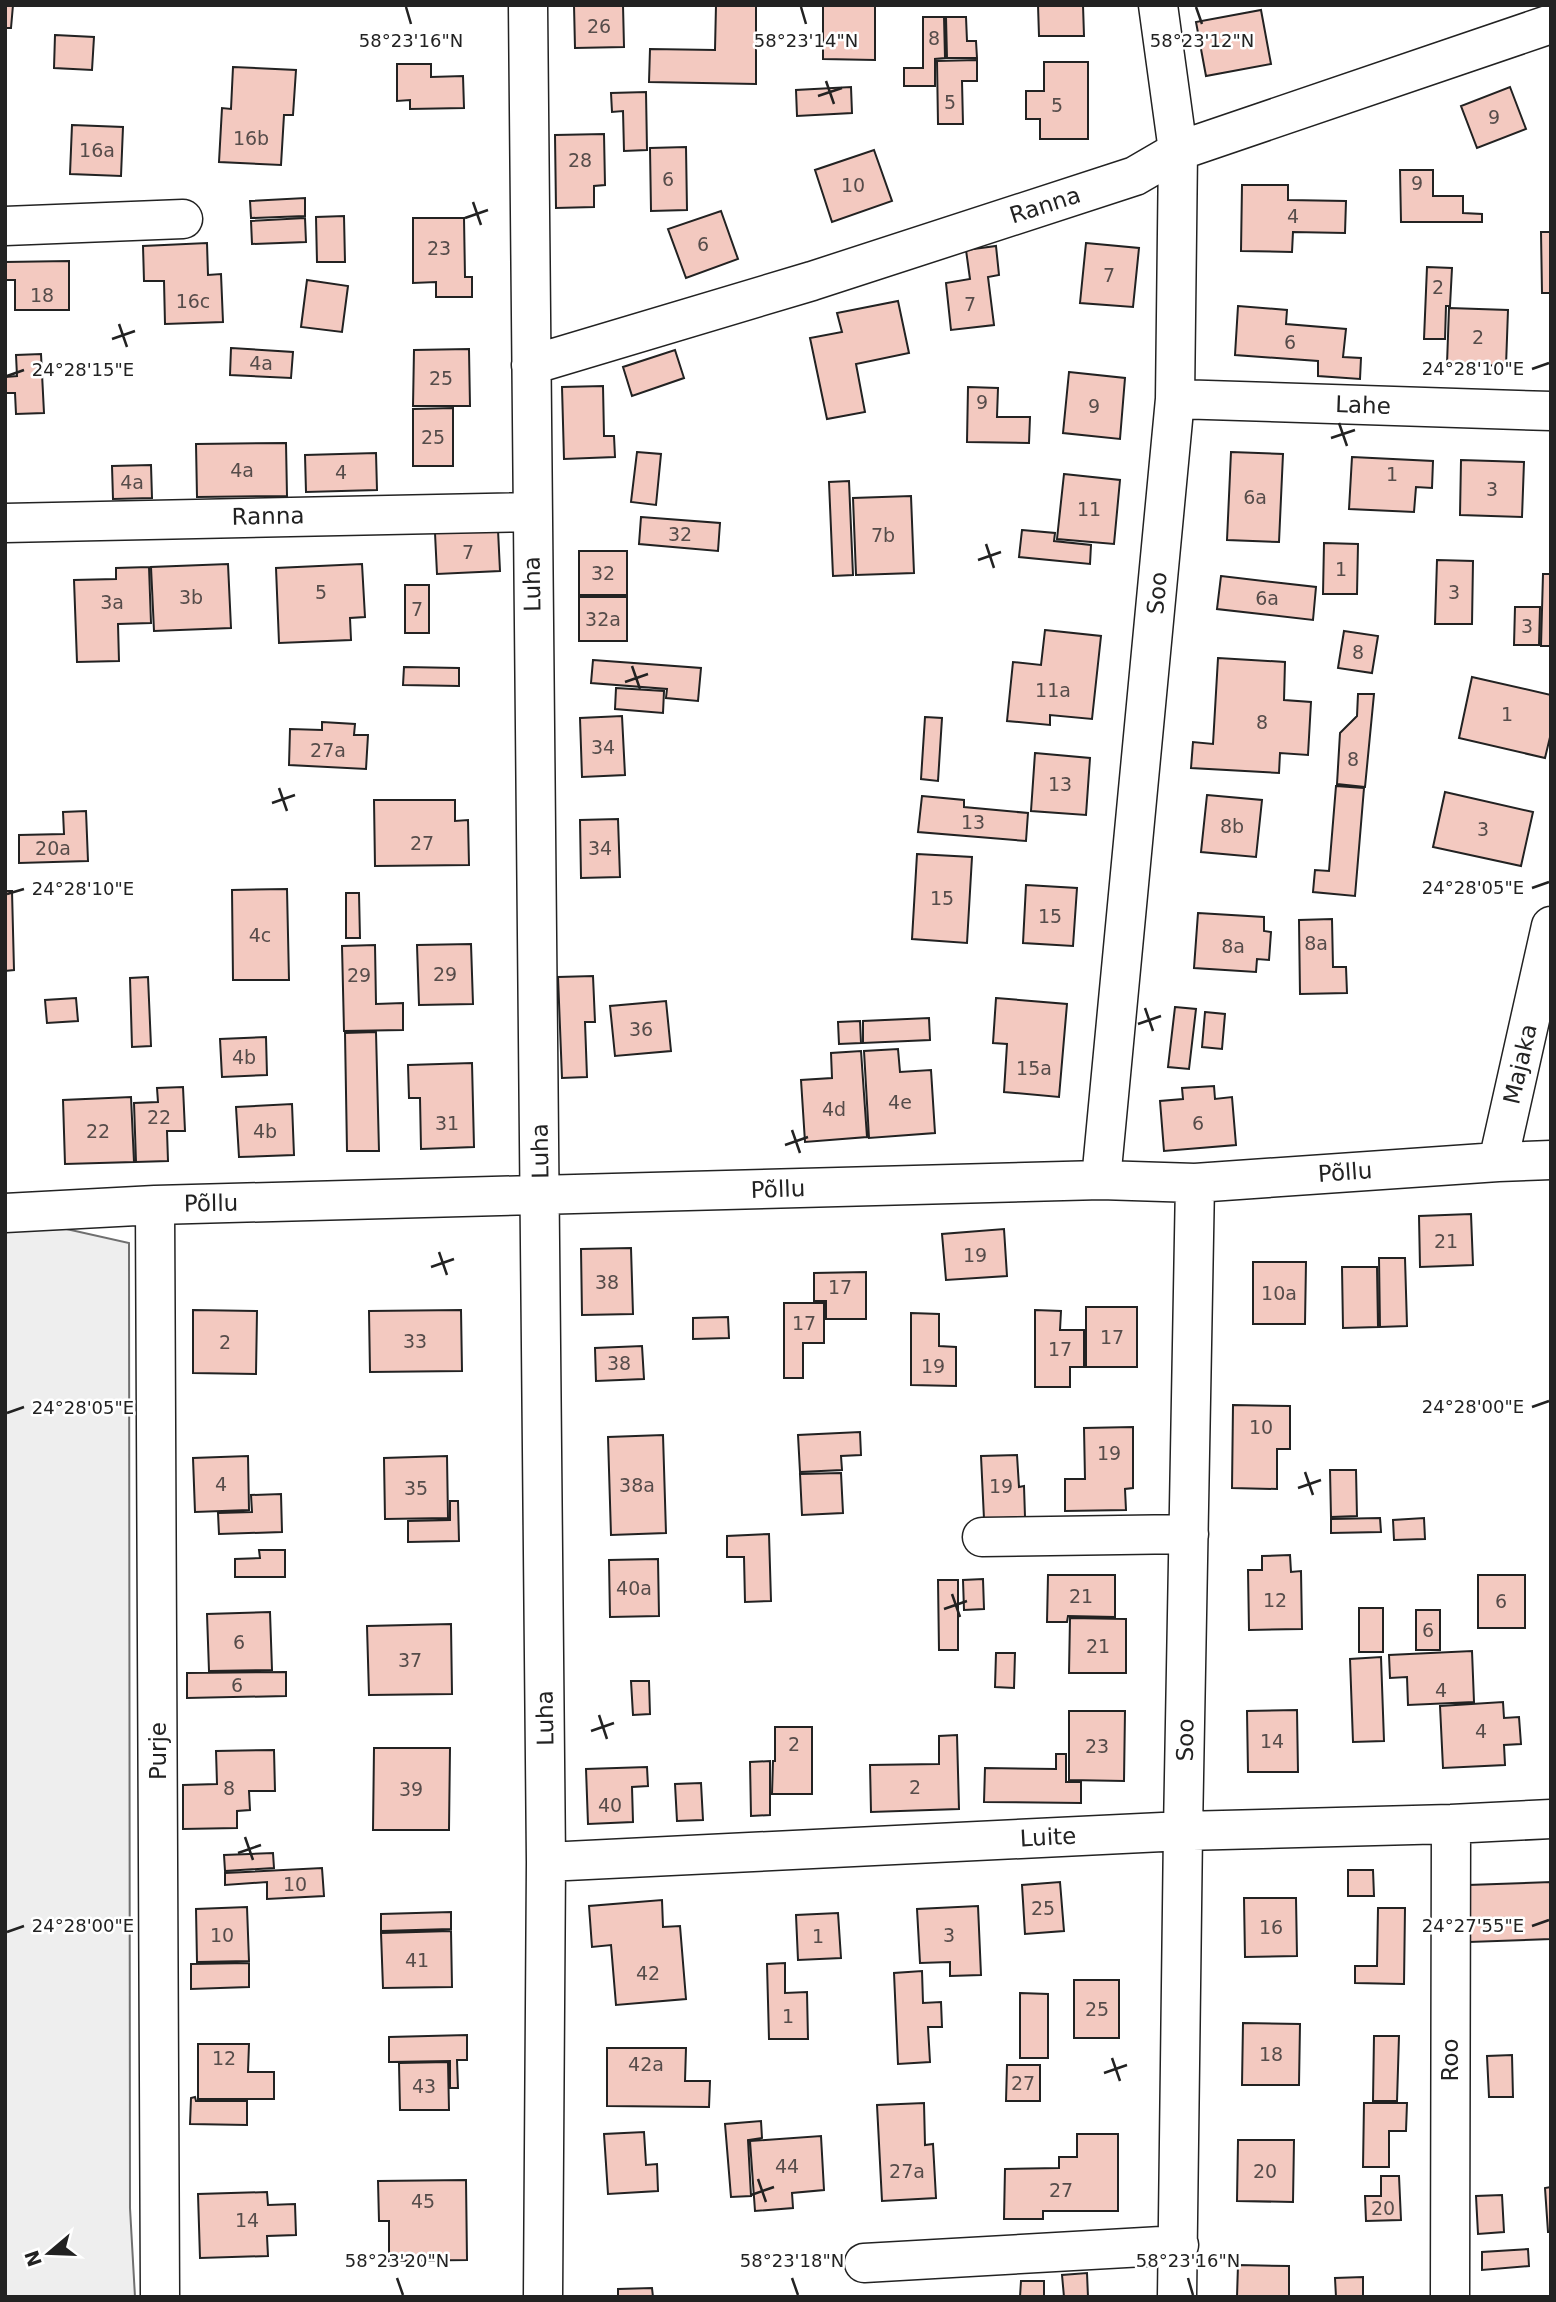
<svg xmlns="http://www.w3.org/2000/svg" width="1556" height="2302" viewBox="0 0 1556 2302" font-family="'DejaVu Sans',sans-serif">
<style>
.green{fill:#eee;stroke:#6f6f6f;stroke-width:2}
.building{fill:#f3c9c0;stroke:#222;stroke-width:2}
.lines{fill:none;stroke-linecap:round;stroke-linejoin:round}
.minor-casing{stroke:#222;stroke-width:41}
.minor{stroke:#fff;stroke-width:38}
.ticks{fill:none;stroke:#222;stroke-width:2.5}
.labels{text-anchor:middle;stroke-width:5;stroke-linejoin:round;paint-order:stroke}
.number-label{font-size:19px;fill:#564c4a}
.street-label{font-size:23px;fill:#222;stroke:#fff}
.ticks-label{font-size:18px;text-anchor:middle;fill:#222;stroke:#fff;stroke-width:5;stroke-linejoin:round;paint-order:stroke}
</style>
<rect width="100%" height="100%" fill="#fff"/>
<!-- green -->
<path class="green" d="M53,1226L129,1243L130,2208L135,2297H5V1229Z"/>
<!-- building -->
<path class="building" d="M5,5H13L11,28H5Z
M574,5H623L624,47L575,48Z
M716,5H756V84L649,82L650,49L715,50Z
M823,5H875V60L823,59Z
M1038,5H1083L1084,36H1039Z
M1261,10L1271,64L1206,76L1196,22Z
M923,17H944L945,58L935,59V86H904V68H923Z
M946,17H966L967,41H976L977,58H947Z
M55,35L94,37L92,70L54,68Z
M977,60V81H962L963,124H938L937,61Z
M1044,62H1088V139H1040V119H1026V91H1044Z
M397,64H431V77L463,76L464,108L410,109V100L397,101Z
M233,67L296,70L293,115H284L281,165L219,162L222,108L231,109Z
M851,87L852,113L797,116L796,90Z
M1510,87L1526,129L1477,148L1461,106Z
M646,92L647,150L624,151L623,111L612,112L611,93Z
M72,125L123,127L121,176L70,174Z
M604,134L605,185L594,186V207L556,208L555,135Z
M686,147L687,210L651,211L650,148Z
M874,150L892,201L832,222L815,170Z
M1400,170H1433V196H1463V213L1482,214V222H1401Z
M1242,185H1288V200L1346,201L1345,233L1293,232L1292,252L1241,251Z
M305,198V216L251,218L250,201Z
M721,211L738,259L686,278L668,229Z
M344,216L345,262H317L316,217Z
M305,218L306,242L252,244L251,221Z
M413,218H464L465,277H472V297H436V282L413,283Z
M1541,232H1551V293H1542Z
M207,243L208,275L221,274L223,322L165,324L164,281H144L143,246Z
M1086,243L1139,248L1133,307L1080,303Z
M996,246L999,275L988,277L994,325L951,330L946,283L970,279L966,250Z
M69,261V310H15V280H5V262Z
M1427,267L1452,268L1450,306H1446L1445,339H1424Z
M307,280L348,286L342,332L301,327Z
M898,301L909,353L856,364L865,412L827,419L810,338L842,332L837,313Z
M1238,306L1287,310L1286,324L1346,329L1343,357L1361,358L1360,379L1318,376V361L1235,355Z
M1449,308L1508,310L1506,366L1447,364Z
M231,348L293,352L291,378L230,375Z
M469,349L470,406H413L414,350Z
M675,350L684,378L632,396L623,367Z
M41,354L44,413L16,414L15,393H5V377L17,376L16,355Z
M1069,372L1125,378L1120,439L1063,433Z
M603,386L604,436H614L615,457L564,459L562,387Z
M968,387L998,388L997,417H1030L1029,443L967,442Z
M453,408V466H413V409Z
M286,443L287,496L197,497L196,444Z
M637,452L661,454L656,505L631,502Z
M1231,452L1283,454L1279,542L1227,540Z
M376,453L377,490L306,492L305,455Z
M1352,457L1433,461L1432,488L1416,487L1414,512L1349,509Z
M1461,460L1524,462L1522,517L1460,515Z
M151,465L152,498L113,499L112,466Z
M1064,474L1120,480L1114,544L1057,539Z
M849,481L853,575L833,576L829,482Z
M911,496L914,573L856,575L853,498Z
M641,517L720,523L718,551L639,544Z
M498,530L500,571L437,574L435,533Z
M1022,530L1055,533L1054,541L1091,545L1090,564L1019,557Z
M1324,543L1358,544L1357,594H1323Z
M579,551H627V595H579Z
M1437,560L1473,561L1472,624H1435Z
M228,564L231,628L154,631L151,567Z
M362,564L365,617L350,618L351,640L279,643L276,568Z
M149,567L151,623L118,624L119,661L77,662L74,580L116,579V568Z
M1543,574H1551V646H1541Z
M1221,576L1316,587L1313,620L1217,609Z
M405,585H429V633H405Z
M579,597H627V641H579Z
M1515,607H1540L1539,645H1514Z
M1045,630L1101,636L1092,719L1050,715V725L1007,721L1013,662L1041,665Z
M1344,631L1378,636L1372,673L1338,668Z
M1218,658L1285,662L1284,700L1311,702L1308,755L1280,753L1279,773L1191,768L1193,742L1213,744Z
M593,660L701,668L698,701L666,698L667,689L591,683Z
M404,667L459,668V686L403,685Z
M1472,677L1551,695V733L1545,758L1459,738Z
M616,688L664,691L663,713L615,709Z
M1358,694H1374L1365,787L1337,784L1340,733L1357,716Z
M622,716L625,775L582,777L580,718Z
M925,717L942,718L938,781L921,779Z
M322,722L355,724L354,735H368L366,769L289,765L290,729L322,730Z
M1035,753L1090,758L1086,815L1031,811Z
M1336,786L1364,788L1355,896L1313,892L1315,870L1329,871Z
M1445,792L1533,812L1521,866L1433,847Z
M1207,795L1262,800L1256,857L1201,852Z
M922,796L964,800V807L1028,813L1026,841L918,832Z
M374,800H455V821L468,820L469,865L375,866Z
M86,811L88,861L19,863V835L64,834L63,812Z
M618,819L620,877L581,878L580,820Z
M917,854L972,857L967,943L912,939Z
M1026,885L1077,888L1073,946L1023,943Z
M287,889L289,980H233L232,890Z
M5,891H12L14,970L5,971Z
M346,893H359L360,938H346Z
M1198,913L1264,917V931L1271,932L1269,960L1257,959L1256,972L1194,968Z
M1332,919L1333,967H1346L1347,993L1300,994L1299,920Z
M471,944L473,1004L419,1005L417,945Z
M375,945L376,1004L403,1003V1030L344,1031L342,946Z
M593,976L595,1022H585L587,1077L562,1078L558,977Z
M148,977L151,1046L132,1047L130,978Z
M76,998L78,1021L47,1023L45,1000Z
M996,998L1067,1004L1059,1097L1004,1092L1007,1044L993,1043Z
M666,1001L671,1051L615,1056L610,1006Z
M1175,1007L1196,1009L1189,1069L1168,1067Z
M1205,1012L1225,1014L1222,1049L1202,1047Z
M929,1018L930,1040L863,1043V1021Z
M860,1021L861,1043L839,1044L838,1022Z
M376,1032L379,1151H347L345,1033Z
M266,1037L267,1075L222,1077L220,1039Z
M898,1049L900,1072L931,1070L935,1133L869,1138L864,1051Z
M861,1051L867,1137L805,1142L801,1080L832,1078L831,1053Z
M472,1063L474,1147L421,1149L420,1098H409L408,1065Z
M1214,1086L1215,1099L1232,1097L1236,1145L1164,1151L1160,1101L1183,1099L1182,1088Z
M183,1087L185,1131H167L168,1161L136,1162L134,1103L158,1102L157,1088Z
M131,1097L134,1162L65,1164L63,1100Z
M292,1104L294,1155L239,1157L236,1107Z
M1471,1214L1473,1265L1420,1267L1419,1216Z
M1004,1229L1007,1276L946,1280L942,1234Z
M631,1248L633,1314L582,1315L581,1249Z
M1379,1258H1405L1407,1326L1380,1327Z
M1253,1262H1306L1305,1324H1253Z
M1342,1267H1377L1378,1327L1343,1328Z
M866,1272V1319H826V1301H814V1273Z
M784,1303H824V1343H803V1378H784Z
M1086,1307H1137V1367H1086Z
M193,1310L257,1311L256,1374L193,1373Z
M461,1310L462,1371L370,1372L369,1311Z
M1035,1310L1061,1311L1060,1330H1084V1367H1070V1387H1035Z
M911,1313L939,1314V1346L956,1347V1386L911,1385Z
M728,1317L729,1338L693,1339V1318Z
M642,1346L644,1379L596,1381L595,1348Z
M1233,1405L1290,1406V1449H1277V1489L1232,1488Z
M1133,1427V1488L1125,1489L1126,1510L1065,1511V1479H1085L1084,1428Z
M860,1432L861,1455L841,1456L842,1470L800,1472L798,1435Z
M663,1435L666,1533L611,1535L608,1437Z
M1017,1455L1019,1487L1024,1486L1025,1517L984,1519L981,1456Z
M248,1456L249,1510L195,1512L193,1458Z
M447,1456L448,1518L385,1519L384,1458Z
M1330,1470H1356L1357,1516L1331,1517Z
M841,1473L843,1513L802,1515L800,1474Z
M281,1494L282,1532L219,1534L218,1513L252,1512L251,1495Z
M450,1501H458L459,1541L408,1542V1521L450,1520Z
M1380,1518L1381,1532L1331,1533V1519Z
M1424,1518L1425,1539L1394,1540L1393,1520Z
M769,1534L771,1601L745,1602L744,1557H727V1536Z
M259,1550H285V1577H235V1559L260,1558Z
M1290,1555L1291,1572L1301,1571L1302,1629L1249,1630L1248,1570H1262V1556Z
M658,1559L659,1616L610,1617L609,1560Z
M1048,1575H1115V1617L1068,1616L1067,1622H1047Z
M1478,1575H1525V1628H1478Z
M983,1579L984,1609L964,1610L963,1580Z
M938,1580H958V1650H939Z
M1359,1608H1383V1652H1359Z
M1416,1610H1440V1650H1416Z
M270,1612L272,1670L209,1671L207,1614Z
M1070,1618L1126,1619V1673H1069Z
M451,1624L452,1694L369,1695L367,1626Z
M1472,1651L1474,1702L1408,1705L1407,1677L1390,1678L1389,1655Z
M996,1653H1015L1014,1688L995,1687Z
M1381,1657L1384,1741L1353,1742L1350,1659Z
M286,1672V1696L187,1698V1673Z
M631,1681H649L650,1714L633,1715Z
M1503,1702L1504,1718L1519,1717L1521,1744L1504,1745L1505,1765L1443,1768L1440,1706Z
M1297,1710L1298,1772H1248L1247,1711Z
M1069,1711H1125L1124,1781L1069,1780Z
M775,1727H812V1794H772L773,1761H775Z
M957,1735L959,1809L871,1812L870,1765L939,1764V1736Z
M374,1748H450L449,1830H373Z
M274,1750L275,1791H249L250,1810L237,1811V1828L183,1829V1785L217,1784L216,1751Z
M1056,1754H1066V1782H1081V1803L984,1802L985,1768L1056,1769Z
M770,1761V1815L751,1816L750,1762Z
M647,1767L648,1786L632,1787L633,1822L588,1824L586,1769Z
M701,1783L703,1820L677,1821L675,1784Z
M273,1853L274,1868L225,1871L224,1855Z
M322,1868L324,1896L267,1899V1882L225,1885V1873Z
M1348,1870H1373L1374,1896H1348Z
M1060,1882L1064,1931L1025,1934L1022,1885Z
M1551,1882V1939L1469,1942L1468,1885Z
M1244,1898H1296L1297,1956L1245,1957Z
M662,1900L663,1927L680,1926L686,1999L616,2005L611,1945L592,1947L589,1906Z
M978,1906L981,1975L950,1976V1962L920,1963L917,1909Z
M247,1907L249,1961L197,1962L196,1909Z
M1378,1908H1405L1404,1984L1355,1983V1966H1377Z
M451,1912V1929L381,1931V1914Z
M838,1913L841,1958L798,1960L796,1915Z
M451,1931L452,1987L383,1988L381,1933Z
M249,1963V1987L191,1989V1964Z
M785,1963V1993L807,1992L808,2039H769L767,1964Z
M922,1971L923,2003L941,2002L942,2027H928L930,2062L898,2064L894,1973Z
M1074,1980H1119V2038H1074Z
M1020,1993L1048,1994V2058H1020Z
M1243,2023L1300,2024L1299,2085H1242Z
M467,2035V2060H457L458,2088H450V2061L389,2062V2037Z
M1374,2036H1399L1397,2101H1373Z
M198,2044H249L248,2072H274V2099H198Z
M607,2048H686L685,2081H710L709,2107L607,2106Z
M1512,2055L1513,2097H1489L1487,2056Z
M448,2062L449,2110H400L399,2063Z
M1007,2065H1040V2101H1006Z
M195,2097L196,2101H247V2125L190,2124L191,2098Z
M924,2103L925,2145L933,2144L936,2198L882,2201L877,2105Z
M1364,2103H1407L1406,2131H1389V2167H1363Z
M761,2121L762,2138L748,2140L751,2196L731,2197L725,2124Z
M644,2132L646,2165L657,2164L658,2191L608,2194L604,2134Z
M1077,2134H1118V2211H1043V2219H1004L1005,2169L1059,2168V2157H1077Z
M821,2136L824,2190L792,2193L793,2208L755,2211L750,2141Z
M1238,2140H1294L1293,2202L1237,2201Z
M1381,2176H1399L1401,2220L1366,2221L1365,2196H1381Z
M466,2180L467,2260L389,2261V2221H379L378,2181Z
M1551,2187V2232H1548L1545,2188Z
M267,2192L268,2205L295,2204L296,2235L267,2236L268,2256L200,2258L198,2194Z
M1502,2195L1504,2232L1478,2234L1476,2196Z
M1528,2249L1529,2266L1482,2270V2252Z
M1238,2265L1289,2266V2297H1237Z
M1087,2273L1088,2297H1064L1062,2275Z
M1363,2277V2297H1336L1335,2278Z
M1021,2281H1044V2297H1020Z
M652,2288L653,2297H618V2289Z"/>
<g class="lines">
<!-- minor casing -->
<g class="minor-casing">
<path id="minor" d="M528,5L546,1862L543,2297
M5,226L183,219
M531,365L812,281L1135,176L1178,151L1551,24
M1175,399L1551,411
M5,523L532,512
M1498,1162L1551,926
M1101,1180L1175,399L1178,151L1158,5
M155,1205L160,2297
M5,1213L155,1205L1101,1180L1195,1183L1498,1162L1551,1160
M982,1537L1189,1534
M546,1862L1183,1831L1451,1824L1551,1819
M864,2263L1179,2245
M1177,2297L1183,1831L1195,1183
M1450,2297L1451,1824"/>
</g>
<!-- minor -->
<use href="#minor" class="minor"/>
</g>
<!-- ticks -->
<path class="ticks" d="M406,7L411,24M801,7L806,24M1196,7L1202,24M826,81L834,104M818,96L842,88M473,202L481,225M465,218L488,210M119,324L127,347M112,339L135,331M1532,369L1549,363M7,376L24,370M1339,423L1347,446M1331,438L1355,430M986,544L994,568M978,560L1001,552M632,666L640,689M625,682L648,674M279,788L287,811M272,803L295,795M1532,888L1549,882M7,894L24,889M1145,1008L1153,1031M1138,1024L1161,1016M792,1130L800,1153M785,1145L808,1137M439,1252L447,1275M431,1267L454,1259M1532,1407L1549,1401M7,1413L24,1407M1305,1472L1313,1495M1298,1488L1321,1480M952,1594L960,1617M944,1609L967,1601M599,1715L607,1739M591,1731L614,1723M245,1837L253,1860M238,1853L261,1845M1532,1926L1549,1920M7,1932L24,1926M1112,2058L1120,2081M1104,2073L1127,2065M758,2179L766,2202M751,2195L774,2187M397,2278L403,2295M792,2278L798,2295M1188,2278L1193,2295"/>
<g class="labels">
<!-- number labels -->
<g class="number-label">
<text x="599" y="33">26</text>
<text x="934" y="45">8</text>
<text x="950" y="109">5</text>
<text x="1057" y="112">5</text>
<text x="1494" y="124">9</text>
<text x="251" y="145">16b</text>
<text x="97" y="157">16a</text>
<text x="580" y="167">28</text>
<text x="668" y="186">6</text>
<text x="1417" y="190">9</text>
<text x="853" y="192">10</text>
<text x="1293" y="223">4</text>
<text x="703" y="251">6</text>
<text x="439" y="255">23</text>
<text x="1109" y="282">7</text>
<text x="1438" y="294">2</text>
<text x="42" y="302">18</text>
<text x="193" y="308">16c</text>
<text x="970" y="311">7</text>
<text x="1478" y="344">2</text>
<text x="1290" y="349">6</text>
<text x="261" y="370">4a</text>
<text x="441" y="385">25</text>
<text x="982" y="409">9</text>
<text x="1094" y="413">9</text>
<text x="433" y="444">25</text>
<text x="242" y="477">4a</text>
<text x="341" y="479">4</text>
<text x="1392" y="481">1</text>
<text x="132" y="489">4a</text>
<text x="1492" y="496">3</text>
<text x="1255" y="504">6a</text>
<text x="1089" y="516">11</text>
<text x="680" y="541">32</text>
<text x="883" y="542">7b</text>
<text x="468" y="559">7</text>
<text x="1341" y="576">1</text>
<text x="603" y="580">32</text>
<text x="321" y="599">5</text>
<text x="1454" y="599">3</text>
<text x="191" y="604">3b</text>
<text x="1267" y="605">6a</text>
<text x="112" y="609">3a</text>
<text x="417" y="616">7</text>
<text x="603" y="626">32a</text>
<text x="1527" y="633">3</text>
<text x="1358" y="659">8</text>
<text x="1053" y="697">11a</text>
<text x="1507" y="721">1</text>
<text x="1262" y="729">8</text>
<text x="603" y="754">34</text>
<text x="328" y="757">27a</text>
<text x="1353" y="766">8</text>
<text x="1060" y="791">13</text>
<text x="973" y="829">13</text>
<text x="1232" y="833">8b</text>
<text x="1483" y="836">3</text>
<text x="422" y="850">27</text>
<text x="53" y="855">20a</text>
<text x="600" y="855">34</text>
<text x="942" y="905">15</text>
<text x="1050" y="923">15</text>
<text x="260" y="942">4c</text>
<text x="1316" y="950">8a</text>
<text x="1233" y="953">8a</text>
<text x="445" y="981">29</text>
<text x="359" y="982">29</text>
<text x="641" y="1036">36</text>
<text x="244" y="1064">4b</text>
<text x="1034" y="1075">15a</text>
<text x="900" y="1109">4e</text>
<text x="834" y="1116">4d</text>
<text x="159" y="1124">22</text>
<text x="447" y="1130">31</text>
<text x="1198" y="1130">6</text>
<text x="98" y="1138">22</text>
<text x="265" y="1138">4b</text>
<text x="1446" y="1248">21</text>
<text x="975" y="1262">19</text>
<text x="607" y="1289">38</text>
<text x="840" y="1294">17</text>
<text x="1279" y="1300">10a</text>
<text x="804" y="1330">17</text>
<text x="1112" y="1344">17</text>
<text x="415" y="1348">33</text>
<text x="225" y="1349">2</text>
<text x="1060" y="1356">17</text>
<text x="619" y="1370">38</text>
<text x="933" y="1373">19</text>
<text x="1261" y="1434">10</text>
<text x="1109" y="1460">19</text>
<text x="221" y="1491">4</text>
<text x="637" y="1492">38a</text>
<text x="1001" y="1493">19</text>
<text x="416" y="1495">35</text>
<text x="634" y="1595">40a</text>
<text x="1081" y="1603">21</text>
<text x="1275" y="1607">12</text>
<text x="1501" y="1608">6</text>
<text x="1428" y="1637">6</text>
<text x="239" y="1649">6</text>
<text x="1098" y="1653">21</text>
<text x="410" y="1667">37</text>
<text x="237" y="1692">6</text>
<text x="1441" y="1697">4</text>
<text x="1481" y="1738">4</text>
<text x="1272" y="1748">14</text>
<text x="794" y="1751">2</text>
<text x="1097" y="1753">23</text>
<text x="915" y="1794">2</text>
<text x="229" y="1795">8</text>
<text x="411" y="1796">39</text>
<text x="610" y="1812">40</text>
<text x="295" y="1891">10</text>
<text x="1043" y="1915">25</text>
<text x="1271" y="1934">16</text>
<text x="222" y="1942">10</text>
<text x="949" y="1942">3</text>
<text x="818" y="1943">1</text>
<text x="417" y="1967">41</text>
<text x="648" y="1980">42</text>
<text x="1097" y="2016">25</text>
<text x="788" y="2023">1</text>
<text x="1271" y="2061">18</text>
<text x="224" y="2065">12</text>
<text x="646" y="2071">42a</text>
<text x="1023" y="2090">27</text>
<text x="424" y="2093">43</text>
<text x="787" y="2173">44</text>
<text x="907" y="2178">27a</text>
<text x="1265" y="2178">20</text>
<text x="1061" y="2197">27</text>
<text x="423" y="2208">45</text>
<text x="1383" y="2215">20</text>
<text x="247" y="2227">14</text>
</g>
<!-- street labels -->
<g class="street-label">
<text transform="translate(1045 205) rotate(-18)" y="8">Ranna</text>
<text transform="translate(1363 405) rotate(2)" y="8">Lahe</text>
<text transform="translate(268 516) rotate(-1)" y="8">Ranna</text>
<text transform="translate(532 584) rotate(-91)" y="8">Luha</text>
<text transform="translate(1157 593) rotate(-85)" y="8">Soo</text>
<text transform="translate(1520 1064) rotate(-77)" y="8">Majaka</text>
<text transform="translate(540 1151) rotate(-91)" y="8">Luha</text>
<text transform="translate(1345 1172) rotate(-4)" y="8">Põllu</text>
<text transform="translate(778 1189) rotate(-2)" y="8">Põllu</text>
<text transform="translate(211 1203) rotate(-1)" y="8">Põllu</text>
<text transform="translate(545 1718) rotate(-91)" y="8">Luha</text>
<text transform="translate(1185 1740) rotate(-89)" y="8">Soo</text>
<text transform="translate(158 1751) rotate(-90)" y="8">Purje</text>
<text transform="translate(1048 1837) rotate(-3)" y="8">Luite</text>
<text transform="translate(1450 2060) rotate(-90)" y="8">Roo</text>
</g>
</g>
<g class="ticks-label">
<text x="411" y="47">58°23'16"N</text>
<text x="806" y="47">58°23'14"N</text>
<text x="1202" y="47">58°23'12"N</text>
<text x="1473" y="375">24°28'10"E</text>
<text x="83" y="376">24°28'15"E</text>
<text x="1473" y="894">24°28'05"E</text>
<text x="83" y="895">24°28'10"E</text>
<text x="1473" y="1413">24°28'00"E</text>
<text x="83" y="1414">24°28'05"E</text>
<text x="1473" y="1932">24°27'55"E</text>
<text x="83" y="1932">24°28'00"E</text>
<text x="397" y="2267">58°23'20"N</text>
<text x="792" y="2267">58°23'18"N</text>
<text x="1188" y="2267">58°23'16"N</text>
</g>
<!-- border -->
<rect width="1556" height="2302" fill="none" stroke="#222222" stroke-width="14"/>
<!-- north arrow -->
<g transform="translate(49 2253) rotate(251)" stroke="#ffffff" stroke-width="5" paint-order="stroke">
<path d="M0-5L12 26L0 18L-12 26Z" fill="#222222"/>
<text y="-10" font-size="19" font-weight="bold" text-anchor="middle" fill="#222222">N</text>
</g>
</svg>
